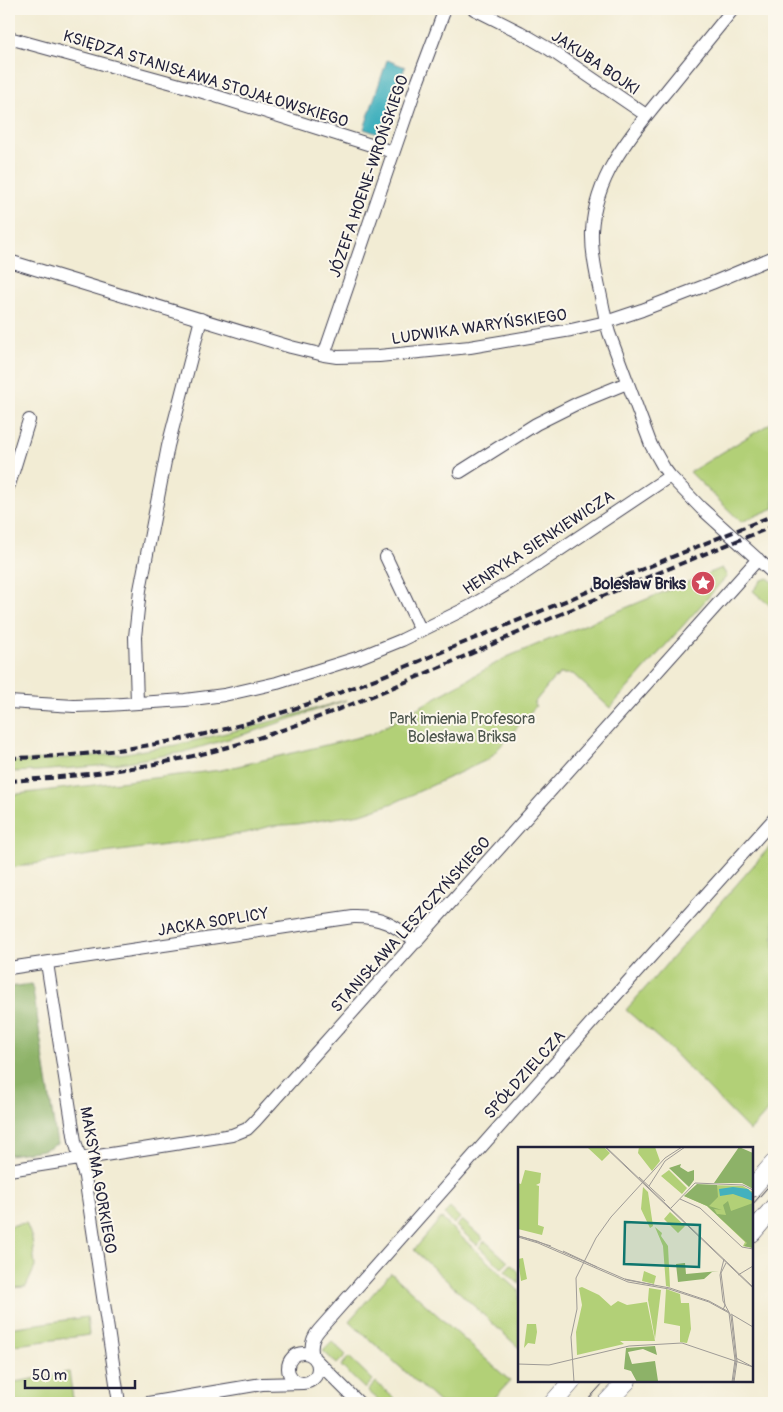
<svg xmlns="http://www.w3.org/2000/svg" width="783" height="1412" viewBox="0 0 783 1412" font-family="Pangolin,sans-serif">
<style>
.green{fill:#b2d077;stroke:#6a7959}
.forest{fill:#8db268;stroke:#586a52}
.water{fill:#43b1be;stroke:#326a7c}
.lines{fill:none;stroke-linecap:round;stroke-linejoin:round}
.street-casing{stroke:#414052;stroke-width:14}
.secondary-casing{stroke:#414052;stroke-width:19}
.street{stroke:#fff;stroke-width:12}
.secondary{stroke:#fff;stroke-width:18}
.tram{stroke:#22223b;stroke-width:1}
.rail{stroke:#22223b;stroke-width:4;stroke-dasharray:8 4;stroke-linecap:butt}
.labels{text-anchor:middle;stroke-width:4;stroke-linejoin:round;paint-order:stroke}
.street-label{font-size:16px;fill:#22223b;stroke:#fbf7ec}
.poi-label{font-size:16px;font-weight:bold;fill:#22223b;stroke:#fbf7ec;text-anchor:end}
.park-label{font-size:16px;fill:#4d564d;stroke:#fbf7ec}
.inset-road{fill:none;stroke:#9f9b97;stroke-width:1}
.view{fill:#0f766e;fill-opacity:0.15;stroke:#0f766e;stroke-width:2.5}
.inset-edge{fill:none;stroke:#22223b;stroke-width:2.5}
</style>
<rect width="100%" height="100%" fill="#fbf7ec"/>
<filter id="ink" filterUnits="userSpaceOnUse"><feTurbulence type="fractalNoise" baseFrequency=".02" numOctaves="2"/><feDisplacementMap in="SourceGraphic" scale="10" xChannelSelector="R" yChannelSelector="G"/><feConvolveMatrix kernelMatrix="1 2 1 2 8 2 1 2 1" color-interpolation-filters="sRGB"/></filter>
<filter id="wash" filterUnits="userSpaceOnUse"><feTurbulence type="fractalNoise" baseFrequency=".0096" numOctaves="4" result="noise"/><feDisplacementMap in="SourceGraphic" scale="20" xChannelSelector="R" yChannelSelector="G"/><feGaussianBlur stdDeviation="1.12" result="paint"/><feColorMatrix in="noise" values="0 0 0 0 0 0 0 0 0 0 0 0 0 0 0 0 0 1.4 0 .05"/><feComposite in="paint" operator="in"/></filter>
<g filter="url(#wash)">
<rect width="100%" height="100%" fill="#f2ecd4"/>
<!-- green -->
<path class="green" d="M774,421V508L741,522L690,472Z
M722,568L727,576L610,708L573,674H559L556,678H554L534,703L536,706L489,759L396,802L361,814L297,824L271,826L246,833L197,841L96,854L9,868V795L221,770L372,734L507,657Z
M768,578L774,583V609L753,591L762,580Z
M346,700L255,731L184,752L109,765L38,771L9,772V762L119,754L176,745L255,726Z
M774,842V1104L750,1131L665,1044L626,1010Z
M450,1208L460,1218L454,1224L444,1214Z
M441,1218L519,1291V1348L414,1250Z
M462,1220L483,1239L477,1245L456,1226Z
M26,1223L32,1238L35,1267L26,1287L9,1288V1226Z
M485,1241L508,1262L502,1268L479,1247Z
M511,1264L519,1272V1284L505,1271Z
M391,1273L510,1381L490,1403H440L349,1321Z
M87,1317L89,1335L9,1346V1328Z
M332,1342L346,1355L337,1364L323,1351Z
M349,1357L373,1380L365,1389L341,1366Z
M69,1372L73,1399L69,1400V1403H9V1383L62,1374L63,1373Z
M376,1382L398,1402L397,1403H382L368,1391Z"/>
<!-- forest -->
<path class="forest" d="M32,984L57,1144L43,1150L9,1155V987Z"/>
<!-- water -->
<path class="water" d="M387,60L405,67L382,135L364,129Z"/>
</g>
<g filter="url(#ink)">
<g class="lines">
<!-- street casing -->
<g class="street-casing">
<path id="street" d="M474,9L520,32L549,49L646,115
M733,9C712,35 690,62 668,89C634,131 595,174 592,231C591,261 601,292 606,322L609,333L651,445L664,468L670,476L701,508L774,574
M9,38L187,87L393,152
M9,261L291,347L324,355L337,357L379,356L470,347L571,330L606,322L642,310L712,283L774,257
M324,355L418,81L445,9
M460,472L536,424L578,403L627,383
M9,485L29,420
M386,557L421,631
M9,702L74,706L107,705L185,700L224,695L277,683L360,657L402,640L471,606L519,577L670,476
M137,703L135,637L140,590L168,446L201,319
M47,963L75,1141L85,1177L119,1403
M9,968L353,917C381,916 395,926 417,942
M9,1170L232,1135L247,1129L255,1121L758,559
M288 1368a15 15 0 1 1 30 0a15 15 0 1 1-30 0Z
M313,1356C310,1347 312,1338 319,1330L608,1004L774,819
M314,1358L359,1403
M148,1403L262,1384L303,1383"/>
</g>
<!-- secondary casing -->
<g class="secondary-casing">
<path id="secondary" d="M752,1188L774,1163
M752,1233L774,1207
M553,1403L572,1381
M606,1403L627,1381"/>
</g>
<!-- street -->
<use href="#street" class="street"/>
<!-- secondary -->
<use href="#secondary" class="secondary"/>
<!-- tram -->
<path class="tram" d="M752,1205L774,1180
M585,1403L605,1381"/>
<!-- rail -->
<path class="rail" d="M9,758C92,757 175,744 255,721C306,706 356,687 405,667L774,515
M9,781C88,776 166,766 242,743C341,713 435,669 529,628C610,592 692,559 774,526"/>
</g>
</g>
<!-- icons -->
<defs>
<g id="sight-disc" transform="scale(1.25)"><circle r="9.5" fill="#d1495b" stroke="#fbf7ec"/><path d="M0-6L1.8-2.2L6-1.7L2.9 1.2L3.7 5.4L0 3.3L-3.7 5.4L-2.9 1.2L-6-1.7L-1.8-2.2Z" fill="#fff"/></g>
</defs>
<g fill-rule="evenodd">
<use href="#sight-disc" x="703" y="583"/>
</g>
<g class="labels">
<!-- street labels -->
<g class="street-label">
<text transform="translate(596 62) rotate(34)" y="6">JAKUBA BOJKI</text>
<text transform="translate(206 78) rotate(17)" y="6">KSIĘDZA STANISŁAWA STOJAŁOWSKIEGO</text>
<text transform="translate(368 176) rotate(-71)" y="6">JÓZEFA HOENE-WROŃSKIEGO</text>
<text transform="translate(479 326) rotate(-8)" y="6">LUDWIKA WARYŃSKIEGO</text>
<text transform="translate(538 542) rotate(-33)" y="6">HENRYKA SIENKIEWICZA</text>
<text transform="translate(213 921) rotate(-9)" y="6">JACKA SOPLICY</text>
<text transform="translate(410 924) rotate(-48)" y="6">STANISŁAWA LESZCZYŃSKIEGO</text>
<text transform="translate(524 1074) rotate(-48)" y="6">SPÓŁDZIELCZA</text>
<text transform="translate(99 1180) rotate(80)" y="6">MAKSYMA GORKIEGO</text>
</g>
<!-- poi labels -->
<g class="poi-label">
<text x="686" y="589">Bolesław Briks</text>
</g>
<!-- park labels -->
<g class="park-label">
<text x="462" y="724">Park imienia Profesora<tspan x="462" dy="18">Bolesława Briksa</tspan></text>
</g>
</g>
<!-- overview -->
<g transform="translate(518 1147)">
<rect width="235" height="235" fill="#f2ecd4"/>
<path d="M86,0L92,6L84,14L70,1ZM121,0H137L142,14L134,24L120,6ZM7,23L23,26L22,36L18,38L21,39L20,78L26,80L24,88L0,82V36L3,37ZM151,23L169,41L164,47L143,29ZM192,38L225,39L235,45V101L225,99L227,95L189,59L166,49ZM125,40L130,45L135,79L132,81L123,62ZM152,65L167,79L160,86L146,72ZM137,80L144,86L143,89L150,99L152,140L148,139L145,99ZM5,111L9,132L3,134L0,112ZM126,124L138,129L136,137L124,134ZM64,140L81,148L93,159L100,154L109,158L129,155L137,194H102L106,197L59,208L58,185L64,158L61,141ZM131,141L143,143L137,192L130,153ZM148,142L162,147L163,156H171L173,182L169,196L162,195V179L146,176ZM9,177H18L19,185L17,197L10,196L6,201Z" fill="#b2d077"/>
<path d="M221,0L235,6V42L224,36H196ZM163,17L162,20L170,25L176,23V33L171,40L151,21ZM179,37L199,38L200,50L191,59L204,63L196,62L199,67L208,68L205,58L210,54L213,64L235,56V101L226,99L229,96L189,59L166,49ZM167,116L168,127L201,124L194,125L186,132L160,135L158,117ZM137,199L139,208L125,202L110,205L114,217L137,214L140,234L119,235L113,224L106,222L108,201Z" fill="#8db268"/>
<path d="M215,40L230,42L235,47V54L215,47L202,49L201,42Z" fill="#43b1be"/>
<path class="inset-road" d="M87,0L235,141M88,0L235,140M121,30L147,54M131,39L147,14L167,0M162,52L182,61L224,100L235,102M153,61L177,36L225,38L235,43M0,89L19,94L109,133L152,141L191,154L211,165M1,89L33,99M0,90L20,96L110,135L151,142L191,155L211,166L217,213L214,235M45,104L79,120M206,112L202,128L205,154L213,169L218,213L215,235M220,128L235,119M107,132L136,138M205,163L207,158L203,126L208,116M213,167L235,180M214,168L219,214L216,235M218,211L235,220M0,217L31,218L111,199L164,196L235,220M56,235L53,190L59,162L58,131L78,91L93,70L147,11L164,0"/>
<path class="view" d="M107,75L182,78L181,120L106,117Z"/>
<rect width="235" height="235" class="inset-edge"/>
</g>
<!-- margin -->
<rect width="783" height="1412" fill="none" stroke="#fbf7ec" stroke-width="30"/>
<!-- scale -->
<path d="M25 1380v8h110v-8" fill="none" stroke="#22223b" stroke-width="2.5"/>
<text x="32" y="1380" font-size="15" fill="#22223b" stroke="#fbf7ec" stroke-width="4" paint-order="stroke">50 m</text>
</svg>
